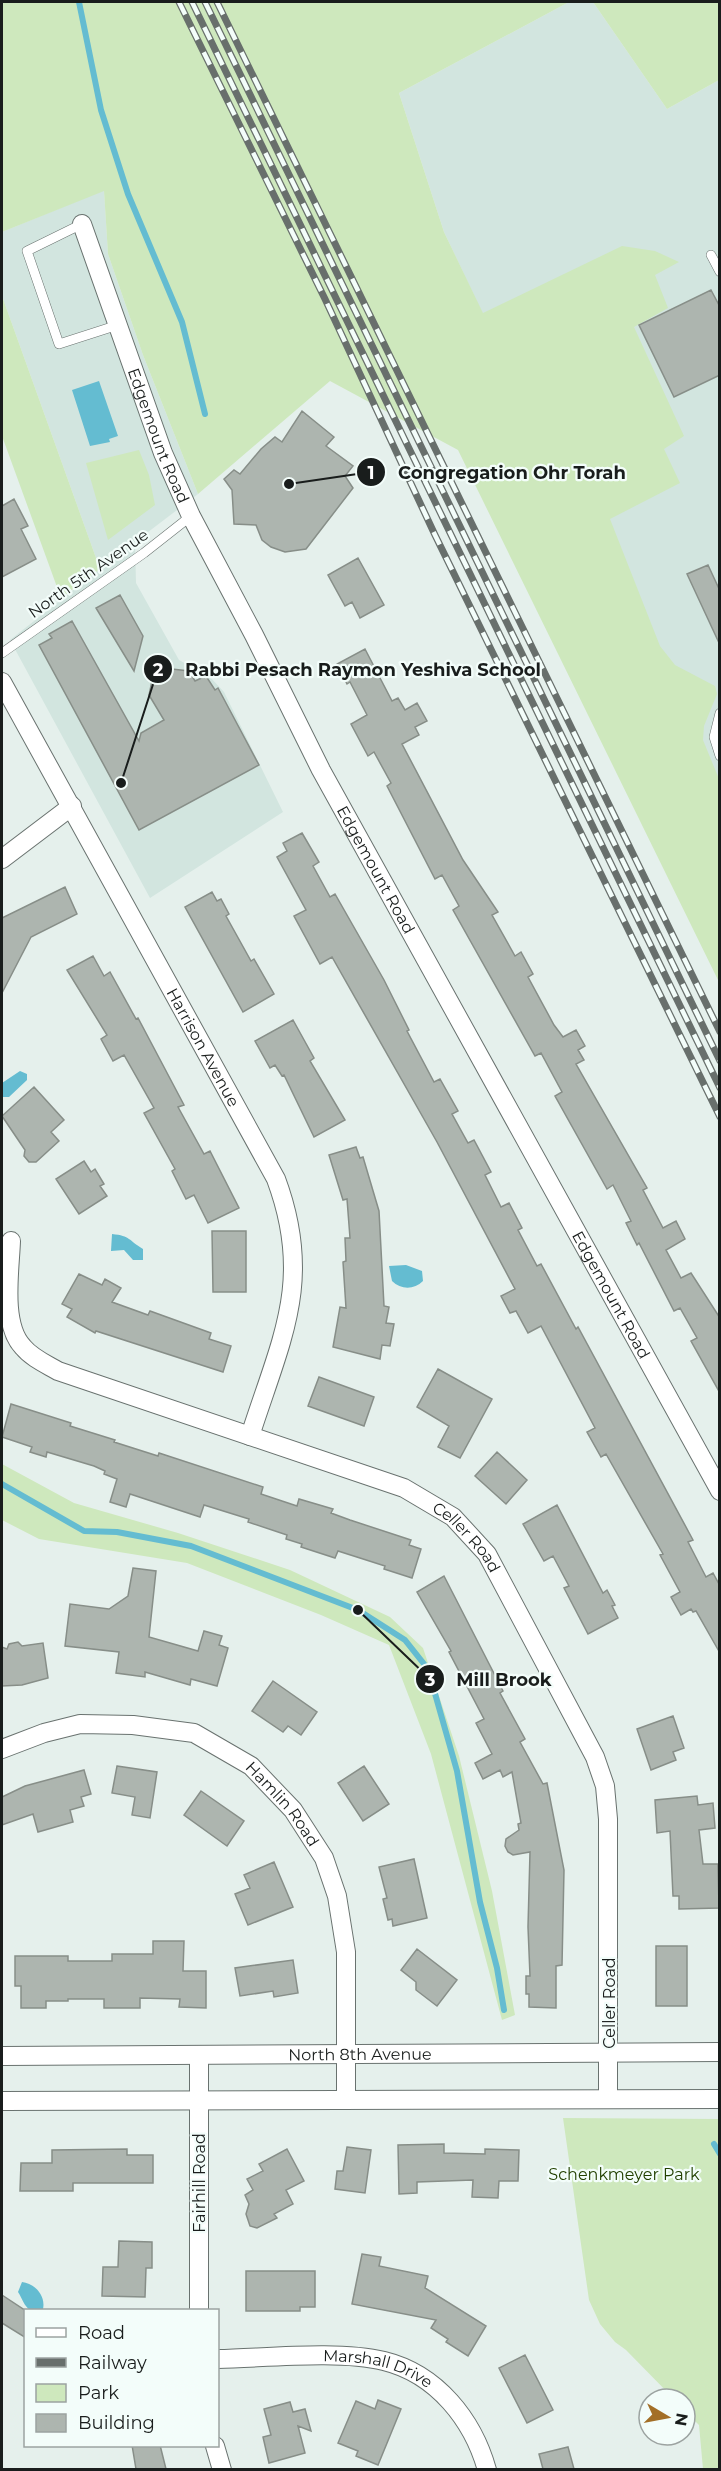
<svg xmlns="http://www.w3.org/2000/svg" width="721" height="2471" viewBox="0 0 721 2471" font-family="Montserrat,sans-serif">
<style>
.built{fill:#d2e5df}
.green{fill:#cee8bd}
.water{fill:#64bcd1}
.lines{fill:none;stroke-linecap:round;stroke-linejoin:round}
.stream{stroke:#64bcd1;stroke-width:6}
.building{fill:#adb5af;stroke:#878e88;stroke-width:1.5}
.service-casing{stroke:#69726f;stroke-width:10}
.minor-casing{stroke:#69726f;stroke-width:20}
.service{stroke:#fff;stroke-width:9}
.minor{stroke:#fff;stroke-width:18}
.rail-casing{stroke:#686f6c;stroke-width:7}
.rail{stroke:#f3fdfa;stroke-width:4.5;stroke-dasharray:14;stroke-linecap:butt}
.labels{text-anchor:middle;stroke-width:4.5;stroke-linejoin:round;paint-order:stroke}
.street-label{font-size:16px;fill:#191d1c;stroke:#f3fdfa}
.park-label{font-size:16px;fill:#224000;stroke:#f3fdfa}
.leader{fill:none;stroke:#191d1c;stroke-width:2}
.callout-dot{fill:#191d1c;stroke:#f3fdfa;stroke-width:2}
.mark-label{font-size:18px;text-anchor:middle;font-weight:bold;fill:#fff}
.callout-label{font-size:18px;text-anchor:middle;font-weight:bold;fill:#191d1c;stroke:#f3fdfa;stroke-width:4.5;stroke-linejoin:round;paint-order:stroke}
</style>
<rect width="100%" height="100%" fill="#e5f0ec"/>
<!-- built -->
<path class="built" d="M569,2H593L667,109L719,80V811L444,232L399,93Z
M104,190L108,254L143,355L198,494L135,542L136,583L179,660L210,677L224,692L283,812L150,898L10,640L100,569L2,296V232Z"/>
<!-- green -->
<path class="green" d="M2,2H569L399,93L444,232L483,313L622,246L655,251L679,262L655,275L668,308L634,327L684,436L664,449L680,483L610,519L660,646L675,665L715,686L717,694L704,726L703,740L719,779V982L458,450L330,381L198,494L143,355L108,254L104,191L2,232Z
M593,2H719V80L667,109Z
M2,296L100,569L61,598L2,436Z
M139,450L149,475L155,505L108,540L86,463Z
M2,1464L74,1503L178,1533L290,1570L390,1617L423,1648L459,1756L492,1891L515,2015L502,2020L431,1754L389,1645L321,1615L187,1563L39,1539L2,1520Z
M563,2118L719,2119V2469H703L699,2425L685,2411V2399H674L626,2350L615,2342L600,2324L589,2300Z"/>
<!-- water -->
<path class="water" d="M99,381L118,436L109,439L110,442L90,446L72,390Z
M20,1071L27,1074V1080L9,1097H2V1083Z
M112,1234C131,1236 128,1240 143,1249V1260H133L124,1250L111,1251Z
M406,1265L422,1271L423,1281C414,1290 401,1290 392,1281L389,1266Z
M22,2282C34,2283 46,2295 43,2309L30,2310C24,2306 22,2298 18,2292Z"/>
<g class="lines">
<!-- stream -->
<path class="stream" d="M79,2L101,110L128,194L182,322L205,414
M2,1484L84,1531L117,1532L191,1546L358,1610L405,1640L428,1669L457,1771L480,1902L497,1968L504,2010
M714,2144L720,2154"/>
</g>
<!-- building -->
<path class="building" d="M711,290L720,307V375L674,397L639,325Z
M302,411L334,437L326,446L353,466L345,476L353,488L306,549L285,552L271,547L262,540L256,525L234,524L232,490L224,479L234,470L240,474L261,449L275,437L282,442Z
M14,499L28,526L21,529L36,559L2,577V506Z
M358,558L384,605L360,618L352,602L345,606L328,575Z
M708,565L720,591V645L687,574Z
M120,595L143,636L134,671L96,608Z
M72,621L139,741L141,733L164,720L149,695L152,681L172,669L189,671L195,681L206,676L215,690L218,688L259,765L139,830L39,645L52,638L49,634Z
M365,649L392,701L398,698L405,710L417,703L427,721L415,727L419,735L402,744L463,860L498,912L492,915L515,956L521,952L533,974L528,977L554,1025L563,1037L576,1030L585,1046L578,1050L584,1060L576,1064L647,1188L643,1190L663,1228L676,1221L685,1239L666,1250L681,1278L691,1273L720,1318V1393L691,1341L697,1338L680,1308L674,1311L639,1243L637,1245L626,1223L631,1221L613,1185L607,1189L555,1096L562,1092L541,1053L535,1056L453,910L459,906L442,875L435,879L387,786L391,783L374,752L368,756L351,724L367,715L350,682L347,684L337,664Z
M302,833L319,862L313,866L330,897L335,894L384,980L409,1030L407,1031L434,1082L440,1079L458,1111L452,1114L468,1143L474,1140L491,1172L485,1175L501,1207L509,1203L522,1228L518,1230L537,1266L541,1264L576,1329L578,1327L693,1540L688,1542L706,1577L713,1573L720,1586V1653L696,1611L693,1612L691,1609L681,1615L671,1597L680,1592L660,1555L663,1554L606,1454L601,1457L587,1432L595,1428L541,1326L528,1333L516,1311L510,1313L501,1296L515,1289L437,1142L332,957L320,964L294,916L306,910L277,857L287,851L283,843Z
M65,887L77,914L31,937L2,993V918Z
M212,892L217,901L221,899L229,914L226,916L251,961L254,959L274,994L243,1012L185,907Z
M93,956L104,976L110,972L136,1019L138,1018L184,1105L178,1107L204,1154L210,1151L239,1208L208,1223L194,1195L186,1199L172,1171L175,1169L144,1113L154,1108L124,1055L113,1061L101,1039L107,1035L67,970Z
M293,1020L314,1058L310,1061L345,1120L314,1137L284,1075L282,1076L275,1065L270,1068L255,1041Z
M34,1087L64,1120L51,1132L59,1141L36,1162H29L24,1156L25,1150L2,1116Z
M356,1147L360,1158L363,1157L379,1211L384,1306L389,1307L386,1323L394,1324L390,1346L382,1345L380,1359L333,1347L340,1307L346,1308L343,1262L346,1261L345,1238H350L347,1199L343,1200L329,1155Z
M84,1161L91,1172L95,1169L104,1184L100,1186L107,1196L79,1214L56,1179Z
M212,1231H246V1292H213Z
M79,1274L102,1285L105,1279L121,1288L112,1302L148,1315L150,1311L211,1333L209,1339L231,1346L223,1372L96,1331L95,1333L67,1317L72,1309L62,1304Z
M438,1369L492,1399L460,1458L438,1447L449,1426L417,1407Z
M319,1377L374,1397L364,1426L308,1406Z
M11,1404L71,1423L70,1426L115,1440L114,1442L158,1456L159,1453L263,1487L261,1494L297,1506L299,1499L333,1509L331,1513L350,1520L411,1540L409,1545L421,1549L412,1578L384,1569L385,1566L338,1551L335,1558L301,1547L302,1544L286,1539L287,1535L248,1522L249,1519L204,1505L200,1517L130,1494L126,1507L110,1502L117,1479L104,1474L105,1471L94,1466L47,1452L46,1457L30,1452L32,1447L2,1437Z
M497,1452L527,1480L506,1504L475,1476Z
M557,1505L603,1593L607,1590L615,1605L612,1606L618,1618L588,1634L564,1588L569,1586L553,1556L544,1561L523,1524Z
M133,1568L156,1571L149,1637L198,1651L204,1631L222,1636L219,1645L228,1648L217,1686L191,1679L190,1685L145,1672V1677L116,1673L119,1652L65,1646L70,1604L109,1609L128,1596Z
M444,1576L503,1691L500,1693L525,1739L520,1742L543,1784L547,1783L564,1870L562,1965L556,1966V2008L529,2007V1994H526V1976H530L528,1927L530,1852L513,1855L508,1852L505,1846L506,1839L519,1830L518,1824L521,1823L512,1772L503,1777L500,1770L483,1779L475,1763L492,1754L476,1723L484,1719L449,1652L451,1651L417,1592Z
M18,1642L22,1646L43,1643L48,1678L22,1685L2,1686V1647L7,1649L9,1644Z
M273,1681L317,1712L301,1735L288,1726L283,1732L252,1711Z
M673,1716L684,1748L673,1752L676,1760L651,1770L637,1729Z
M117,1766L157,1772L150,1818L132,1815L135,1797L112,1793Z
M364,1766L389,1804L363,1821L338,1783Z
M84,1770L91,1794L81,1797L84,1806L70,1810L73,1822L38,1832L33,1814L2,1825V1797L25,1786Z
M201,1791L244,1821L227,1846L184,1815Z
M697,1796L698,1805L713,1803L715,1828L699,1830L703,1864H718L719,1908L679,1909V1896H673L670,1831L657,1833L655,1800Z
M414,1859L427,1918L393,1926L392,1919L388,1920L383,1899L387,1898L379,1867Z
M274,1862L293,1907L248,1925L235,1894L250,1888L244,1875Z
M153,1941H184L183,1971H206V2008L179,2007L180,1999L140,1998V2008H104V1999H68V2001H46V2008H21V1986H15V1956H68V1961H112V1954H153Z
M656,1946H687V2006H656Z
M417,1949L457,1980L437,2006L416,1990V1982L401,1970Z
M293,1960L298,1993L274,1997L273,1991L240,1996L235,1968Z
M444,2144V2153L485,2154V2149L519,2150L518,2181H499L498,2198L472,2197L473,2180L417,2182V2193L399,2194L398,2145Z
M347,2147L371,2150L365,2193L335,2189L337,2171H343Z
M127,2149V2155H153V2183H73V2191H20L21,2163H52V2150Z
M287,2149L304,2181L286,2190L293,2204L274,2214L277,2218L257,2228L250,2226L246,2214L249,2204L245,2195L253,2190L247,2179L263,2171L259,2164Z
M119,2241L152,2242V2268H146L145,2297L102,2296L103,2267H118Z
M362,2254L381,2257L379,2266L428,2276L425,2288L486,2326L468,2356L446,2342L448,2339L431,2328L436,2320L352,2304Z
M246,2271H315V2307H300V2311H246Z
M2,2295L26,2311V2338L2,2323Z
M525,2355L553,2410L527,2423L499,2368Z
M378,2400L401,2409L378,2465L356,2456L358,2451L338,2443L356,2401L375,2409Z
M290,2402L293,2412L305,2409L311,2431L298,2426L305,2453L269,2463L263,2437L271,2435L264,2409Z
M132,2445H160L166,2469H136Z
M568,2447L574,2469H543L539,2454Z"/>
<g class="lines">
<!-- service casing -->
<g class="service-casing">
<path id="service" d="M82,224L27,251L59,344L118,325
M711,255L720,272
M2,653L144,553L191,516
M720,713L714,737L720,756"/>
</g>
<!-- minor casing -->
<g class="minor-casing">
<g id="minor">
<path id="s1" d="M82,224L163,453L191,516L254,635L321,770L720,1491"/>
<path id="s2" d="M2,682L276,1179C314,1281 281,1339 250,1436"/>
<path d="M2,859L72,806"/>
<path id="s3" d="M11,1241C10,1270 1,1324 23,1347C32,1358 46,1364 58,1371L404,1488L453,1517L487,1554L595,1757L605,1786L608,1819V2099"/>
<path id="s4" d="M2,1749L44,1733L80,1724L133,1725L194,1733L251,1766L293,1810L324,1858L337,1896L346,1952V2099"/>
<path id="s5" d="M2,2056L720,2052"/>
<path d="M2,2101L720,2099"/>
<path d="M199,2310V2055"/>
<path id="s6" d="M218,2359C266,2358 339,2350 384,2361C437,2374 473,2420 487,2470"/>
<path d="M215,2446L222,2470"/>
</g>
</g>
<!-- service -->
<use href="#service" class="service"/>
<!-- minor -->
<use href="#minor" class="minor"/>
<!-- rail casing -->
<g class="rail-casing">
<path id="rail" d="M179,2L325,299L435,535L720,1117
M192,2L720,1088
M205,2L720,1061
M217,2L720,1032"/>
</g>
<!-- rail -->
<use href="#rail" class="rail"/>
</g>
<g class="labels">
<!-- street labels -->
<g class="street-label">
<text dy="6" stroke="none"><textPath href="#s1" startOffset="225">Edgemount Road</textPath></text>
<text transform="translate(88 573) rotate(-35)" y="6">North 5th Avenue</text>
<text dy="6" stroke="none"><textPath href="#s1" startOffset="711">Edgemount Road</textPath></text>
<text dy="6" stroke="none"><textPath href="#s2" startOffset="417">Harrison Avenue</textPath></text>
<text dy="6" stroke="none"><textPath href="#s1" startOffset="1197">Edgemount Road</textPath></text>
<text dy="6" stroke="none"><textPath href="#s3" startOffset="598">Celler Road</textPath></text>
<text dy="6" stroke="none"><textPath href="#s4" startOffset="312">Hamlin Road</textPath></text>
<text transform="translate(609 2003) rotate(-90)" y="6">Celler Road</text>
<text dy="6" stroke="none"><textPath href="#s5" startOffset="358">North 8th Avenue</textPath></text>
<text transform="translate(199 2183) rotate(-90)" y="6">Fairhill Road</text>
<text dy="6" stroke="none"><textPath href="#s6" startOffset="162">Marshall Drive</textPath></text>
</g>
<!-- park labels -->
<g class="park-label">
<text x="624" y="2180">Schenkmeyer Park</text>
</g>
</g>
<!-- callouts -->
<path class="leader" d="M289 484L371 472M121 783L158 669M358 1610L430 1679"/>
<g class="callout-dot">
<circle cx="289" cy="484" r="6"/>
<circle cx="121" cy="783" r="6"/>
<circle cx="358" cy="1610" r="6"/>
<circle cx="371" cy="472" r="15"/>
<circle cx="158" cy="669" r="15"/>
<circle cx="430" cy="1679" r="15"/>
</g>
<g class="mark-label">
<text x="371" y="479">1</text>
<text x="158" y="676">2</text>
<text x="430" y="1686">3</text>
</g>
<g class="callout-label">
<text x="512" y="479">Congregation Ohr Torah</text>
<text x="363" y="676">Rabbi Pesach Raymon Yeshiva School</text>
<text x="504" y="1686">Mill Brook</text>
</g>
<!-- border -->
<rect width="721" height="2471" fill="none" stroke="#191d1c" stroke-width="6"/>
<!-- legend -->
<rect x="24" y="2309" width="195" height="138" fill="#f3fdfa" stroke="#9ca3a1" stroke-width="1.5"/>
<rect x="36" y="2328" width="30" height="9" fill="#ffffff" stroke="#9ca3a1" stroke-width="1.5"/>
<text x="78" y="2339" font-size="18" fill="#191d1c">Road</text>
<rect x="36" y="2358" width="30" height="9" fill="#686f6c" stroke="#9ca3a1" stroke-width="1.5"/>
<text x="78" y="2369" font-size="18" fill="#191d1c">Railway</text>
<rect x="36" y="2384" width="30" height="18" fill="#cee8bd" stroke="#9ca3a1" stroke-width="1.5"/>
<text x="78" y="2399" font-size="18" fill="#191d1c">Park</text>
<rect x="36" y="2414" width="30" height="18" fill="#adb5af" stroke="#9ca3a1" stroke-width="1.5"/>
<text x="78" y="2429" font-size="18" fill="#191d1c">Building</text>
<!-- north arrow -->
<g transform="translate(667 2417) rotate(100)"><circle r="28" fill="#f3fdfa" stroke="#9ca3a1" stroke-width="1.5"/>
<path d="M0-4.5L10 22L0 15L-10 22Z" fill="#a36f27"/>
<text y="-9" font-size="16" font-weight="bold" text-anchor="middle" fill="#191d1c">N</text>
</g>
</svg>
